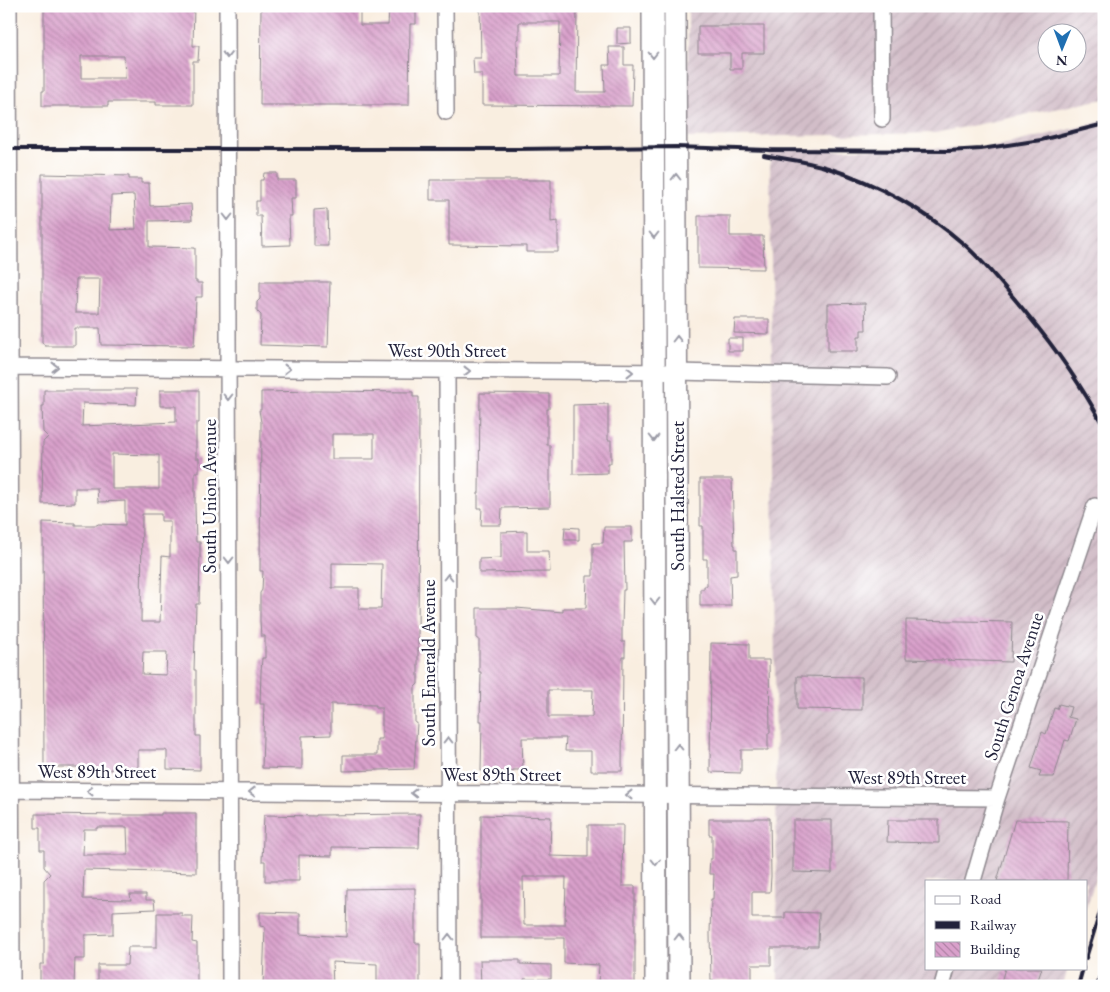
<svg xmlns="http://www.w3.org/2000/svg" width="1110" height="992" viewBox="0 0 1110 992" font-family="'EB Garamond',serif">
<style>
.industrial{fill:url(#industrial-furrows);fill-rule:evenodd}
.building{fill:url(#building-back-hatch);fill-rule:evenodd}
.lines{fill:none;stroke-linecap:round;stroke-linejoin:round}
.minor-casing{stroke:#8e888e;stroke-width:18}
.secondary-casing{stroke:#8e888e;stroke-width:24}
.minor{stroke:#fff;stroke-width:15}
.secondary{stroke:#fff;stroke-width:21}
.rail{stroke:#22223b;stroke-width:4}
.oneway{stroke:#9c9ca7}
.labels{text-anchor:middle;stroke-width:5;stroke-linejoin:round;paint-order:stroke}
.street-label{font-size:19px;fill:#22223b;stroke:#fff}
</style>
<defs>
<pattern id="industrial-furrows" width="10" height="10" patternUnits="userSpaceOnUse" patternTransform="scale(1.25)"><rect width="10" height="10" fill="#d2bdc8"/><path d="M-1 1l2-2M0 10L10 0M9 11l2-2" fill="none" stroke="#b4a2ad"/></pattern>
<pattern id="building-back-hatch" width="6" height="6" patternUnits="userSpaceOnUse" patternTransform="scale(1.25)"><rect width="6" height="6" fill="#d9a0cb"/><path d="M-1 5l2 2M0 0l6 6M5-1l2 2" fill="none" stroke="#b082a6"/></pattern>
</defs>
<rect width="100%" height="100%" fill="#fff"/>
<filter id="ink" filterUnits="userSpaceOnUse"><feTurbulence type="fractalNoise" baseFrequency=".02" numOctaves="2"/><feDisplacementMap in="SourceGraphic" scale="10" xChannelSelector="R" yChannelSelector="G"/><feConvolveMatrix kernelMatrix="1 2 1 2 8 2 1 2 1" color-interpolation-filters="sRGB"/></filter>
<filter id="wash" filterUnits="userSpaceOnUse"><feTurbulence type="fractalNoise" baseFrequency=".0096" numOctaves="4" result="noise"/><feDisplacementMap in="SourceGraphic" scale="20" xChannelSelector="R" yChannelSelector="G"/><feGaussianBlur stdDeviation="1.12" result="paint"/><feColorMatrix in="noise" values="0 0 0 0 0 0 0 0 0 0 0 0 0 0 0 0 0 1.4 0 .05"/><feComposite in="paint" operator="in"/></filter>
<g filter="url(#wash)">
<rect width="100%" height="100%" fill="#f9eee0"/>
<!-- industrial -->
<path class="industrial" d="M688,6H1104V99L935,133L688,138ZM1048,32H1078V62H1048Z
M1104,121V850L1086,909V881H926V968H1068L1063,986H778L770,162L769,150L990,148Z"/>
<g id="blocks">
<!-- building -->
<path class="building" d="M44,6H109V9L133,10V6H194L193,46H199L198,61H193V105H156V102H108V106H42V91H44ZM81,56H124L125,78H81Z
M261,6H360V25H388L389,10H416V24H410L409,105H260Z
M480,6H577L576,92H605L604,65H610L609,47H624V65H633L632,106L482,105V74H474L473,58H481ZM519,22H560L559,76H518L517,39H519Z
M698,26H764V53H742V69H730V53H698Z
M617,28H631V43L617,44Z
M264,173H277V180H296V198H291L292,216H289L290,245L262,246L261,216H256V201H260V180H263Z
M42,174L129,176V179H141V183H149L150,206L191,204L192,220L149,221V247L195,248V281H197V283H202V297H196L194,346L101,345L100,328H75V346H45L42,342ZM134,195L136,229L110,230L111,196ZM76,279H100L99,313H75Z
M430,180H551V222L558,221V252H526V246L449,245V200H430Z
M327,209L328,246H314V210Z
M698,216H730V236H763L764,269L698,268Z
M260,282H330L328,347L260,345L261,315L257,311V302L260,299Z
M865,303L866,330H861V336H858V351H828V304Z
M735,319H769V334L734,333Z
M728,338H743V351H728Z
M124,389H137L136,405L83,403L82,426L176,422V406H160V390H199V423H196V458H199V472H195V506L196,542H200V554L199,604H196L194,670H196V736H200V770L167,769V751L165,750H138V769L111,768V770L96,769V767H44L43,522L75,523V525H97L98,524L125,525V501L98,502L97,488H75V503L42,504L43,442L48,437L43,432L42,406H44V390H124ZM112,454L159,455V489H112ZM142,514H161V521H170V557L162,556L160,622H141ZM143,652H167L166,675L142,674Z
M315,391L413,392V397H419L418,656V684L415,687V723H417L414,769L343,771V755H377V739H382V708H376V705L331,704V735L302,736V769L262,768L264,704H260L261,672L262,658H265V636H261L260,621V593L262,590L263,571H260L261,422L259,410H261V392ZM332,434H374V459H332ZM332,563L382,564L381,609H359V588H332Z
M480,393L549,394V409H547V445H550V507L502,508L501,525H481L482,508H478V493H479Z
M608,404V440H611V463H608V473L573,474V405Z
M700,479H732L734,545H735V549H737V575L730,576L731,606H700V589H704V586H707V559H703V526H700Z
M565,527L579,528V540H564Z
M604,527H632V542H624L625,590H623L622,626V642H625V657H623L622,771H591V751H565L566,738H522L523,770H513V772L481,771L482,721H480L481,672H479V639H477V608H516L563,612V608H586L587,576H593V543H603ZM548,690H593L592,717H548Z
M527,531V551H549L550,572L479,573V559L501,558V532Z
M906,620L1012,622L1011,662L906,659Z
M711,643L749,644V660H769L770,733H768V750H741V773L710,772Z
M797,676L862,677V710L797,709Z
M1059,704L1071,707L1068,717L1076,719L1069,741L1065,740L1054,777H1039L1041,771L1031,768L1042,732L1046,734L1054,708L1057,709Z
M161,813H196V873L84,870L83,899L131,900L130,894H146V900H154L155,909L113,911V934L85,935V959H75L74,986H40V964H44V880L50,874L44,867V850H40V828H35V814L127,815H161ZM97,827H127L128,855H83L84,829H97Z
M420,814L419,848L332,847V856L299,855V881H265V861H262L264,815L316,816V815Z
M481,815L551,817L550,856L588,857V825H623L622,886H635V984H598L599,965L564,963V938H481ZM523,877H566L565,925H524Z
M755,818H770L771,876L770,892H752V918H785V912L819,913L818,946H808V948H771V965H752V981H711L710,934L711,899H713L714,874H709L710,859H712V835H709V819H755Z
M793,820H832V873L793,872Z
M888,820H939V843L887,842Z
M1015,820L1068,821L1067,881H997Z
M415,888V943H420V985H377V964L332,962L333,986H263L265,927L260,926V912L300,913V934L346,937L347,889Z
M157,913H182V916H193L192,942L197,943V984L114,981V986H98V965H127L128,947H157Z
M480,960H520V964L551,965V979H524V986H481Z
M1005,968H1042L1036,986H1000Z"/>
</g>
</g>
<g filter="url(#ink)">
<use href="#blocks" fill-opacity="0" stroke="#8e888e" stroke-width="1"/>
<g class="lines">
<!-- minor casing -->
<g class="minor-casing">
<path id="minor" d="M9,6L12,986
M227,6L230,986
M445,6L446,112
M881,6L882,119
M6,367L677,372L888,377
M447,371L449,986
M6,790L997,798
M973,881L997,798L1095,506
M942,986L947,968"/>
</g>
<!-- secondary casing -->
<g class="secondary-casing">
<path id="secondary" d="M653,6L656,986
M675,6L679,986"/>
</g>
<!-- minor -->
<use href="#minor" class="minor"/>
<!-- secondary -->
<use href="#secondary" class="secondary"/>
<!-- rail -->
<path class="rail" d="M6,149H519L676,147L769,150L948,151L981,149L1041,140L1104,124
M764,155C785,159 807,161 828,168C878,184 926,211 966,246C988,266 1008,291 1027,314C1056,349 1082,386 1104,427
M1086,958L1104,899
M1078,986L1083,968
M1097,986L1104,963"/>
</g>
<!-- one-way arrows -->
<defs><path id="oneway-chevron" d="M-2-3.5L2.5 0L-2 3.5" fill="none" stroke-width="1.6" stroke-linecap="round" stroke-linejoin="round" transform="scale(1.25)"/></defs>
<g class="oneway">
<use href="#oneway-chevron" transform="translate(227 55) rotate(90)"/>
<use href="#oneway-chevron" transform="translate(653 55) rotate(90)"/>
<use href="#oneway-chevron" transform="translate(676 177) rotate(-90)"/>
<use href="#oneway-chevron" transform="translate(228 217) rotate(90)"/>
<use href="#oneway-chevron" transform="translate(654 235) rotate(90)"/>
<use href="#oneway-chevron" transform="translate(677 339) rotate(-90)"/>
<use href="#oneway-chevron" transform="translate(55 367)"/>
<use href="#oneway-chevron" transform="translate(287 369)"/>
<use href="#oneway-chevron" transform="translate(467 371)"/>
<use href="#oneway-chevron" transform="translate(630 372)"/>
<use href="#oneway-chevron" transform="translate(228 397) rotate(90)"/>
<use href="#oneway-chevron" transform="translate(654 438) rotate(90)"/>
<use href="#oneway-chevron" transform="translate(229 560) rotate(90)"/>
<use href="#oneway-chevron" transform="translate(448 577) rotate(-90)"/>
<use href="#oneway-chevron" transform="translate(655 601) rotate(90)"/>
<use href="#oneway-chevron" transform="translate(448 740) rotate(-90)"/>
<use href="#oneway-chevron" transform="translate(678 747) rotate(-90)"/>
<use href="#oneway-chevron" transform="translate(90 791) rotate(-180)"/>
<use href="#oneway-chevron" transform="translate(252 792) rotate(-180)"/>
<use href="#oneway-chevron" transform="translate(414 793) rotate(-180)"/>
<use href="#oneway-chevron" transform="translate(629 795) rotate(-180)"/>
<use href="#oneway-chevron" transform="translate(656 862) rotate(90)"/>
<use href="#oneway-chevron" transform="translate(449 937) rotate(-90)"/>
<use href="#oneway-chevron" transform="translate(679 937) rotate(-90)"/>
</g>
</g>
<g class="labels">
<!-- street labels -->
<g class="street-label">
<text x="447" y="357">West 90th Street</text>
<text transform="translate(209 496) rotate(-90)" y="7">South Union Avenue</text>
<text transform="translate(677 496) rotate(-90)" y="7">South Halsted Street</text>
<text transform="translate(428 663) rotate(-90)" y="7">South Emerald Avenue</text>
<text transform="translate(1013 686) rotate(-72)" y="7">South Genoa Avenue</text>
<text x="97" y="778">West 89th Street</text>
<text x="502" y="781">West 89th Street</text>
<text x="907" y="784">West 89th Street</text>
</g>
</g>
<!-- margin -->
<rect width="1110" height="992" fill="none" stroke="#fff" stroke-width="25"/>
<!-- legend -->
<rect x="925" y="880" width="162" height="90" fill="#ffffff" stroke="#a7a7b1"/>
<rect x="935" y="896" width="25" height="8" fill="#ffffff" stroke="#a7a7b1"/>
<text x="970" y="904" font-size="15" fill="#22223b">Road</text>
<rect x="935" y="921" width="25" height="8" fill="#22223b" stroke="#a7a7b1"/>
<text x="970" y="930" font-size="15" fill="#22223b">Railway</text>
<rect x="935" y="942" width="25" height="15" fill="url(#building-back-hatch)" stroke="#a7a7b1"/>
<text x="970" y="954" font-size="15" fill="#22223b">Building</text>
<!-- north arrow -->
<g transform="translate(1062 48) rotate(181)"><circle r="24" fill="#ffffff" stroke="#a7a7b1"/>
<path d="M0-4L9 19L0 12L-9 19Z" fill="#1f6fb2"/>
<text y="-8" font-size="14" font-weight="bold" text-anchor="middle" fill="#22223b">N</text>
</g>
</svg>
